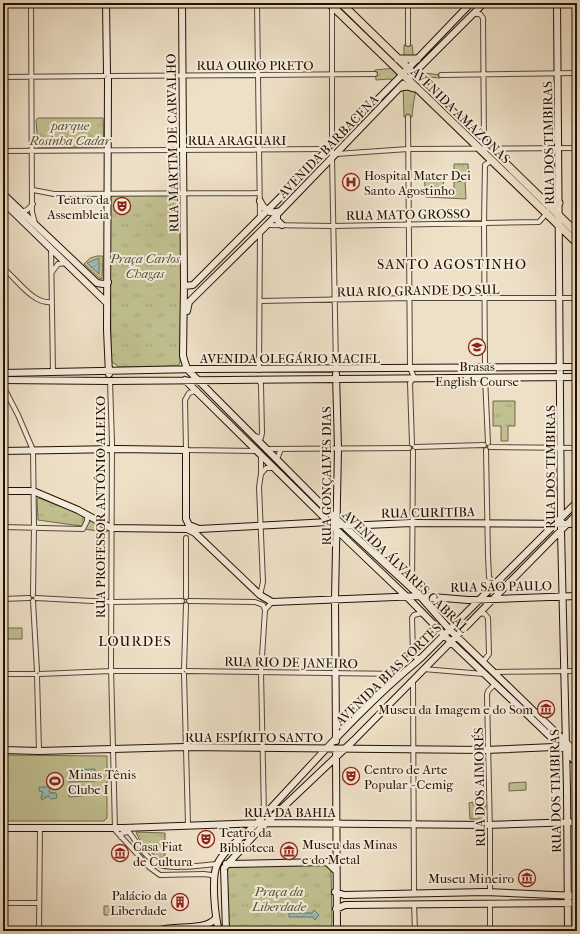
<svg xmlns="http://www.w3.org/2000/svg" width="580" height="934" viewBox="0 0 580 934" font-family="'IM FELL French Canon',serif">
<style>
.grass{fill:url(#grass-tufts);stroke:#726849}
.pitch{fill:#c1c090;stroke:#726849}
.water{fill:url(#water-waves);stroke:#6a786d}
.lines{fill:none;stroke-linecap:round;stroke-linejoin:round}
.shore{stroke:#5e675b;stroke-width:1}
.street-casing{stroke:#564533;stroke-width:6}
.secondary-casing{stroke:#241102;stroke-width:8}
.primary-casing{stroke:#241102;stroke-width:9}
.street{stroke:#f4ebdb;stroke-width:4}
.secondary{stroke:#f4ebdb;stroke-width:6}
.primary{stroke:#eee0c7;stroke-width:7}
.labels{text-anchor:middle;stroke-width:4;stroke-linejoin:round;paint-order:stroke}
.street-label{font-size:13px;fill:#241102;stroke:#f4ebdb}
.park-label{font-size:13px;font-style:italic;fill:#5b4e34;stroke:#f4ebdb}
.poi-label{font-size:13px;fill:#241102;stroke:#f4ebdb;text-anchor:start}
.neighbourhood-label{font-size:14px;letter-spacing:1px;fill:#241102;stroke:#f4ebdb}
</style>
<defs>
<pattern id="grass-tufts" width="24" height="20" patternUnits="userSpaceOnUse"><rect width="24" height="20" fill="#c1c090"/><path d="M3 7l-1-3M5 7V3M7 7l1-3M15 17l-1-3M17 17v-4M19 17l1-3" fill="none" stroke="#a6a47b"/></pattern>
<pattern id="water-waves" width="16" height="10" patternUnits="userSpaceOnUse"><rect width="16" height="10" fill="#99bdb4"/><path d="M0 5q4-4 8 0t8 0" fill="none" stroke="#84a199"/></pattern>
</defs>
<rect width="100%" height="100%" fill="#eee0c7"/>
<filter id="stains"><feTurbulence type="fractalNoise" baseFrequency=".005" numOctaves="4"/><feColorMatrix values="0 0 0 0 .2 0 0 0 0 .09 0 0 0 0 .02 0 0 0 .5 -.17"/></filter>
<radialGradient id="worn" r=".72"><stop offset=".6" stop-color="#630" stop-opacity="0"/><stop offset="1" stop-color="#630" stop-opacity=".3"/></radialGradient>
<!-- grass -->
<path class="grass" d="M408,44L412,45L415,68L424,73L441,75L440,78C435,78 428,76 424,78C415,80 413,108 412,117H404L403,87L390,79L376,80L375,70L395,68L404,59V45Z
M38,118H103L104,145L102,147L38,148L36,120Z
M454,164H468L469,181L454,182Z
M175,194L179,197L181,223L180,363L178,366L119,367L111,361L110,196Z
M97,256H103L102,279L99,278L84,264L90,258Z
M493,401H515V426H508V441H501V426H493Z
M39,498L83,515V524L81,526L38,520L37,499Z
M87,515L111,529L106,532L83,529Z
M473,802V805H485V819H470L469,803Z
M136,832L165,833V860C153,857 140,844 136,832Z
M327,865L331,871L332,923L331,927L327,930L231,931L229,929L227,870L228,867Z"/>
<!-- pitch -->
<path class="pitch" d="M424,175H443L444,192L454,191V182L465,181L466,199L426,197Z
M3,628H22V639H3Z
M3,755L107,756V818L104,821H3Z
M526,782V790L509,791V783Z
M104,906H120V915H104Z"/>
<!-- water -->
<path class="water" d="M99,258V274L87,263Z
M95,769V781L69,782V770Z
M69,786H82V796L69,797Z
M39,787H50L49,792L56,793L57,798L51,799L48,796L42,800L41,797L43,792L39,791Z
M314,910L319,915L315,920L312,917H289V913H312Z"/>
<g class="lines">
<!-- shore -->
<path class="shore" d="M89,773L91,775L89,778H75L73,777L74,774Z"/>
<!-- street casing -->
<g class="street-casing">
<path id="street" d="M31,3L32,212L35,223
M257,3L260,218
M332,7V156L336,368
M3,11L7,4L11,3
M473,14H480L483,18L484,143
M408,44V3
M441,75L577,73
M110,76L375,74
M3,77L104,76
M408,117L410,368L414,377L410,383
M3,151L328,149
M336,154L408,149L577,148
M33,190L54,194L259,193
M21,212L27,210L33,204
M267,225L333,226L539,222L546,214
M51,248L53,372
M3,268C17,279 33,305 52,302
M4,269L6,373
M52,272L58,264L67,263
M260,301L410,298H577
M485,368L484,223L485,165L491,161
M259,370L260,232
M485,377L488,443
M110,381L112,442L111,667L115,830L149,867L160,875L204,874L211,875L215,878
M410,383L412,444
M3,386L18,415L33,450L34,526L33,595
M195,391L189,393L185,400L186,450L256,451
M255,436L261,438L262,433L261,384L258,379
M415,447L484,445
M490,447L577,448
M266,449L409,448
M486,450L488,556L489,577L495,585
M277,459L281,449
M261,474L266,468H273
M3,527L83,529L87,521V515
M186,538V597
M412,588L413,451
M260,595L263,582L259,487L261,474V455
M36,598L111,602L182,601
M3,599L29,598
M33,601L37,671
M189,601L255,602L263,605L265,610
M479,613L485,614L488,618L489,654L483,662
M420,658H416L413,654L412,618L414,615L422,613
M184,669L186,605
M423,669L484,674
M187,671L402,674
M494,672L577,671
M3,674H35
M40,674L111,671H182
M184,674L188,824
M37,676L39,751
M413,680L414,893
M264,815L261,672L265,610L272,602
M121,837L122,833L129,832C137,843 145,857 158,864C170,870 203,865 217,864
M490,893V833L487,695L488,691L495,684
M3,903H39
M414,904L415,931
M490,904V931
M39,931L40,828"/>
</g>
<!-- secondary casing -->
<g class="secondary-casing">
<path id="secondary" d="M182,3L184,286L183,356L187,369L330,513L420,596L450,630L577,753
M557,3L561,530L567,789L568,931
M106,4L107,73
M411,76L484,3
M108,79L107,330L109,374
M3,194L97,283L103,284L108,282
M260,201C264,210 270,215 280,211
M3,202L107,303
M277,214V220L282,225
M184,286L193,285L203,275L398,79L471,3
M187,311L189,302L267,225L403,84
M3,373L197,369L577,367
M336,374L338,449L335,599L336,741
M3,380L110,381L577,377
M185,380L344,537L408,598L450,641L554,740L565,749L577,764
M3,451L118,449L186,450V519L189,525L199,529L329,522L345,526L411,523L577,524
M3,491H33L78,510L111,528L187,529L195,533L260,595L272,602L420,596L468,600L577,596
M3,750L39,751L185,747L485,750L554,747L569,749
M336,754L337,931
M3,828H123L266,823L485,825L577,822
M226,864L327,862L335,870
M335,892L344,895L485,892L577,896
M336,909L345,905L577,903
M157,931C174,924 205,932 216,918
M219,931C215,917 211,878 217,865C224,849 244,836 257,823C310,767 361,707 421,658L577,502
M226,931L224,868L259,830L354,740L577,514"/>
</g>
<!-- primary casing -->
<g class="primary-casing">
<path id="primary" d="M329,3L577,243
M341,3L577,233
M3,5L4,3
M398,59H417
M401,87L407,86L414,88
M550,207L555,206L559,203"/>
</g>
<!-- street -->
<use href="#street" class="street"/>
<!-- secondary -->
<use href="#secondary" class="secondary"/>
<!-- primary -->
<use href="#primary" class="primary"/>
</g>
<!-- icons -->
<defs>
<g id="hospital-ring" transform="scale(0.9)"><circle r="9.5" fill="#f4ebdb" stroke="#8f2418" stroke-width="1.5"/><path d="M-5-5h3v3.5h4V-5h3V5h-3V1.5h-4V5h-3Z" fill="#8f2418"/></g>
<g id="theatre-ring" transform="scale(0.9)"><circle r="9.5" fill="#f4ebdb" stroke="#8f2418" stroke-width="1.5"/><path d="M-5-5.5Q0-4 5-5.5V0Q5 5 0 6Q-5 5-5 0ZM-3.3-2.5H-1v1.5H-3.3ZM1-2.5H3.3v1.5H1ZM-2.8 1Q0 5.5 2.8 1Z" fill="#8f2418"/></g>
<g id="university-ring" transform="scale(0.9)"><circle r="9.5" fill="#f4ebdb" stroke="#8f2418" stroke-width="1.5"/><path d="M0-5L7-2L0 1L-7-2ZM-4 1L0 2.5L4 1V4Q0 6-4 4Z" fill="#8f2418"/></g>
<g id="museum-ring" transform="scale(0.9)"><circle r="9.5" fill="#f4ebdb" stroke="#8f2418" stroke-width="1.5"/><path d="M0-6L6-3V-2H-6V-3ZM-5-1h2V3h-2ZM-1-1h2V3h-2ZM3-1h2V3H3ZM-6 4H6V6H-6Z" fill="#8f2418"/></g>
<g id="stadium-ring" transform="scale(0.9)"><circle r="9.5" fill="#f4ebdb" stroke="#8f2418" stroke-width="1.5"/><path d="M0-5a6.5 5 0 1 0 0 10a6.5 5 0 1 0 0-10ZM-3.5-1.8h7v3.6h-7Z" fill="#8f2418"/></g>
<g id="building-ring" transform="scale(0.9)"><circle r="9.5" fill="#f4ebdb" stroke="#8f2418" stroke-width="1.5"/><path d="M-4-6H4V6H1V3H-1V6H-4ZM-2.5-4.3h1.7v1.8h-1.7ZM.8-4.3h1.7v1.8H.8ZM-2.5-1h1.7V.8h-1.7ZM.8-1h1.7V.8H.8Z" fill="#8f2418"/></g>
</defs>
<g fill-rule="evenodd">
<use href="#hospital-ring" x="351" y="182"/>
<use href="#theatre-ring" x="122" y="206"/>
<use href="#university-ring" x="477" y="347"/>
<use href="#museum-ring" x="546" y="709"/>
<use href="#theatre-ring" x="351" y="776"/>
<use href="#stadium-ring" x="55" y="781"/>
<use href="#theatre-ring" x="206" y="839"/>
<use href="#museum-ring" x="289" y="851"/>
<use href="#museum-ring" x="120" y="853"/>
<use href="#museum-ring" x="527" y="878"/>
<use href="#building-ring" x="180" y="902"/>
</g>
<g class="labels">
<!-- street labels -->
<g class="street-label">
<text x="255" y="70">RUA OURO PRETO</text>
<text transform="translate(461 115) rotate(44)" y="5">AVENIDA AMAZONAS</text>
<text x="237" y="145">RUA ARAGUARI</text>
<text transform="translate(172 143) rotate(-91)" y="5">RUA MARTIM DE CARVALHO</text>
<text transform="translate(548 143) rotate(-91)" y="5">RUA DOS TIMBIRAS</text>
<text transform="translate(328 146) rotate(-46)" y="5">AVENIDA BARBACENA</text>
<text transform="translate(408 214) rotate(-1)" y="5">RUA MATO GROSSO</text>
<text transform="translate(418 290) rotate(-1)" y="5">RUA RIO GRANDE DO SUL</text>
<text x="290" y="363">AVENIDA OLEGÁRIO MACIEL</text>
<text transform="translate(550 467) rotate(-90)" y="5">RUA DOS TIMBIRAS</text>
<text transform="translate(326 476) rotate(-90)" y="5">RUA GONÇALVES DIAS</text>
<text transform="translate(100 507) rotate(-90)" y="5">RUA PROFESSOR ANTÔNIO ALEIXO</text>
<text transform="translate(428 512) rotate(-1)" y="5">RUA CURITIBA</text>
<text transform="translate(406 571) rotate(44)" y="5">AVENIDA ÁLVARES CABRAL</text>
<text transform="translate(501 586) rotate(-1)" y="5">RUA SÃO PAULO</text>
<text transform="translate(291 662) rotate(1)" y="5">RUA RIO DE JANEIRO</text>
<text transform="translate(388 674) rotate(-44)" y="5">AVENIDA BIAS FORTES</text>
<text x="254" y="742">RUA ESPÍRITO SANTO</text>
<text transform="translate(479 787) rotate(-91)" y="5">RUA DOS AIMORÉS</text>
<text transform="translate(555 791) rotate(-91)" y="5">RUA DOS TIMBIRAS</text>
<text x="290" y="817">RUA DA BAHIA</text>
</g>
<!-- park labels -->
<g class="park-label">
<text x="70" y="130">parque<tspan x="70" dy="15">Rosinha Cadar</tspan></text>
<text x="145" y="263">Praça Carlos<tspan x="145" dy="15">Chagas</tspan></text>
<text x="279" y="896">Praça da<tspan x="279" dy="15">Liberdade</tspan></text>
</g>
<!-- poi labels -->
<g class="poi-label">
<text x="364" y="180">Hospital Mater Dei<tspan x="364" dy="15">Santo Agostinho</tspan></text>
<text x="109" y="204" text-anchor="end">Teatro da<tspan x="109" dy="15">Assembleia</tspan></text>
<text x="477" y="371" text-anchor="middle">Brasas<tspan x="477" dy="15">English Course</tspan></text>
<text x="533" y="714" text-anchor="end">Museu da Imagem e do Som</text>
<text x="364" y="774">Centro de Arte<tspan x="364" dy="15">Popular - Cemig</tspan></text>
<text x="68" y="779">Minas Tênis<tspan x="68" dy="15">Clube I</tspan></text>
<text x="219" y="837">Teatro da<tspan x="219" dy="15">Biblioteca</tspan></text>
<text x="302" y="849">Museu das Minas<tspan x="302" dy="15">e do Metal</tspan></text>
<text x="133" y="851">Casa Fiat<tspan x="133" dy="15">de Cultura</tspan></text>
<text x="514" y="883" text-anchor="end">Museu Mineiro</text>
<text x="167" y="900" text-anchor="end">Palácio da<tspan x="167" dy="15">Liberdade</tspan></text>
</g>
<!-- neighbourhood labels -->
<g class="neighbourhood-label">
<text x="452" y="269">SANTO AGOSTINHO</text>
<text x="135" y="646">LOURDES</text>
</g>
</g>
<!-- margin -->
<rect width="580" height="934" fill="none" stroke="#eee0c7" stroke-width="16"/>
<rect x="4" y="4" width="572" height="926" fill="none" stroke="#241102" stroke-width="2"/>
<rect x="8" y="8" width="564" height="918" fill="none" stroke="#241102"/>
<rect width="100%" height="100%" filter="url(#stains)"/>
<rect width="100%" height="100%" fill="url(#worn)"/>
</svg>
